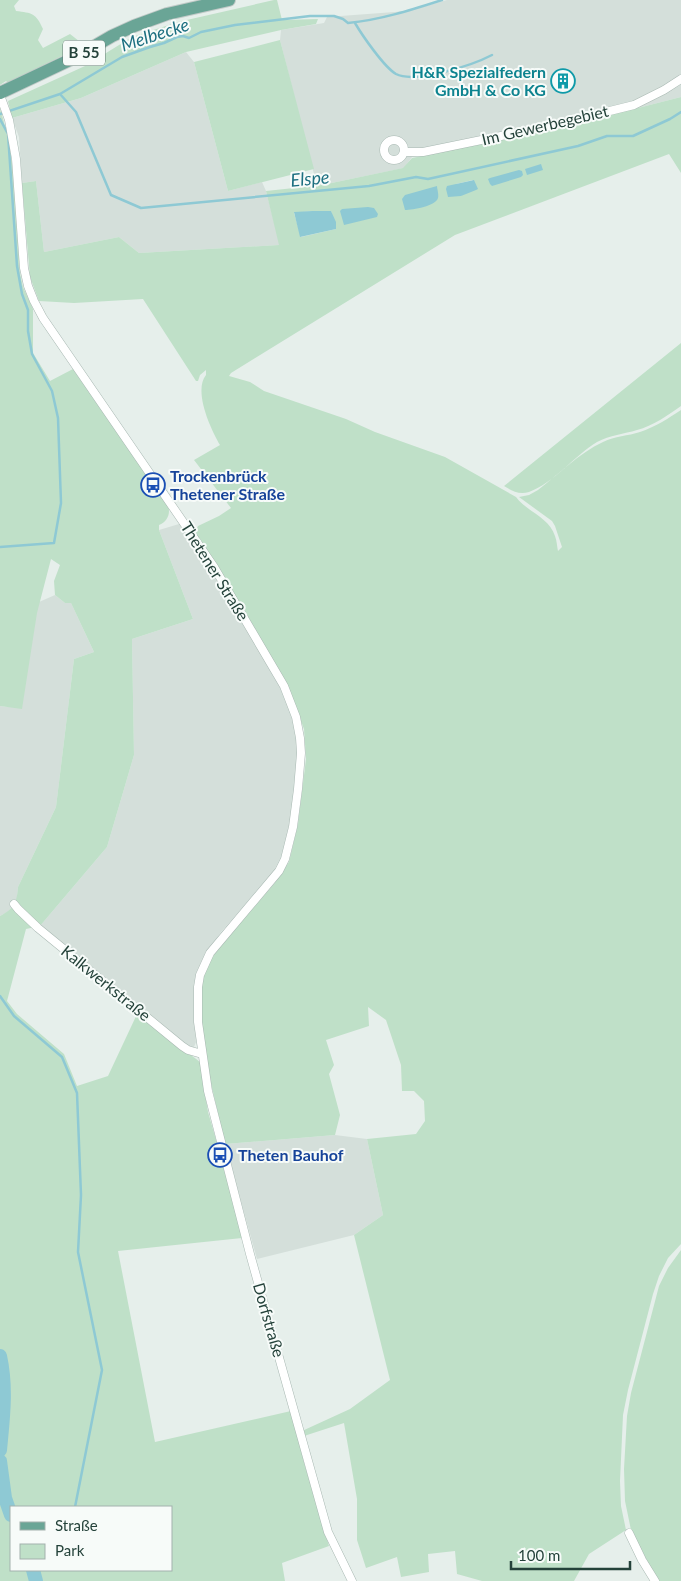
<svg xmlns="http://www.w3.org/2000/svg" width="681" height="1581" viewBox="0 0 681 1581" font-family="Lato,sans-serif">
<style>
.built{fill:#d4dfda}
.green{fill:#bfe0c8;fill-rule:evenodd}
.water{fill:#8ec9d4}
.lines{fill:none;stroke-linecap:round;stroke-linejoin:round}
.stream{stroke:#8ec9d4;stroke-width:2.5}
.river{stroke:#8ec9d4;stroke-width:14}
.minor-casing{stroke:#a8b8b2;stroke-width:9}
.primary-casing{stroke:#c2cac8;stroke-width:14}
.minor{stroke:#fff;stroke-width:8}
.primary{stroke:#6aa596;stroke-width:12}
.labels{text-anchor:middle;stroke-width:4;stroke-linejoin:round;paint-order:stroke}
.shield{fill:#f7fbf9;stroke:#637a73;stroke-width:1}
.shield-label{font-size:15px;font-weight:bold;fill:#24423a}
.culture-label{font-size:16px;font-weight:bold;fill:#0d838f;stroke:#f7fbf9;text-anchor:end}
.street-label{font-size:16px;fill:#24423a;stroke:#f7fbf9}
.transit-label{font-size:16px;font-weight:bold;fill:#164399;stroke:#f7fbf9;text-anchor:start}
.water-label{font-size:18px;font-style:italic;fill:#1c6f80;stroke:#f7fbf9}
</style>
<rect width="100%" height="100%" fill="#e6efeb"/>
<!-- built -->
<path class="built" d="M447,0H681V97L548,131L412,157L404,168L317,186L280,40L281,30L324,23L327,17L408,11Z
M186,52L194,62L228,191L262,182L266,191L280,245L139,253L119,237L44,252L36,181L22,183L19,137L12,118L81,98Z
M179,524L182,525L229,596L274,675L290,708L297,742L299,764L292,812L283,853L272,874L221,932L208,951L195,983V1027L196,1042L194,1047L187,1046L40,926L107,847L134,755L132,639L193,619L159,530Z
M55,595L65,603H71L94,652L74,659L56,807L18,887L17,901L8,912L0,916V706L7,707L39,602Z
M335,1135L367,1139L383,1215L354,1235L257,1259L225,1144Z"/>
<!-- green -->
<path class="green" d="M0,0H19L14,6L16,11C32,13 36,13 43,29L38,40L43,48L70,34L84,45L8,83L6,81L0,85Z
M274,0H277L282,20L318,19L316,24L281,30L186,52L81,98L12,118L8,101L85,66L132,37L178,22Z
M280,40L314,169L228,191L194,62Z
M681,97V173L669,154L455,235L231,373L229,376L250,382L264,391L346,419L375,432L445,457L516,497C527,512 549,517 555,536C557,541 557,547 558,551L562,547L555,526L552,521L519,497L529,495L538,490C559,474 579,453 603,442C615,436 628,436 640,432C655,427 669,418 681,410V1244L668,1258L659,1276L653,1294L628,1390L623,1415L620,1481L621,1506L626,1530L589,1554L574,1581H482L457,1574L455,1551L428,1554L429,1572L401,1577L397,1557L366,1568L357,1540V1499L344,1423L304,1436L302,1431L350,1409L390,1380L354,1235L383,1215L367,1139L416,1134L425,1121L424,1101L414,1091H402L401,1065L386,1020L368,1007L369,1026L326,1040L334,1065L329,1074L340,1115L335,1135L225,1144L208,1070L202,1036L200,1003L203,978L208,964L221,945L274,884L289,862L298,824L306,759L304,729L287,685L247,615L195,532L198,526L219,516L231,508L194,460L220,445C211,430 193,391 206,375V370L200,375L198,381H196L143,299L74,303L39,301L30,277L22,183L36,181L44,252L119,237L139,253L279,245L266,191L322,185L403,168L412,158L548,131ZM473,180L461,196L456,184ZM312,211H331L336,229L301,237L294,213Z
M0,109C17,159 16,220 20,273L23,287L33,309V353L50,381L73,369L168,506C171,514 167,522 159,525V530L193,619L132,639L134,755L107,847L40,926L26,929L7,1001L17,1014L64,1054L77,1086L108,1076L138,1012L174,1042L200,1062L208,1112L236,1209L242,1238L118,1251L155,1442L291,1411L305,1466L329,1546L282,1563L285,1581H0V916C14,909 17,902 18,887L56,807L74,659L94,652L71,603H65L55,595L54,581L60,565L51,559L37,613L22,709L0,706ZM11,1507H171V1570H11Z
M681,343V406C668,415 653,426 637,430C624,434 610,435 597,442C574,456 554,483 529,492C519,495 512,491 504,486Z
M681,1250V1581H658L652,1573L631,1530L625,1501L624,1469L627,1416L631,1393L659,1286L668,1268Z"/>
<!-- water -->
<path class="water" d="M541,164L543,170L527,175L525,169Z
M519,170L522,171L523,175L521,177L492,186L490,184L488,179L490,178Z
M474,180L478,189L476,190L461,196L448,197L446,189L447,186Z
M437,186C437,189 439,194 438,198C436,206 413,210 405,210L402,199L405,195Z
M368,207L374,208L378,214L377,217L344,225L340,211L342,209Z
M312,211H331L336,222V229L300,237L294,212Z"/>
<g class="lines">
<!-- stream -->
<path class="stream" d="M355,23C362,35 384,67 396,74C415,84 473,65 492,55
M60,94L122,57L150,47L164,43L177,37L183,36L189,38L201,32L235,25L310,16H334L343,19L348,23C380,20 411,10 442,0
M0,114L60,94L76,112L111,195L141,208L369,186L416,177L428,179L578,146L607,136H633L670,119L681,112
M0,119L8,134L17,266L22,294L28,310V331L32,354L52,391L58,418L61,503L54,543L0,547
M0,996L14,1016L62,1057L77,1093L81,1195L78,1252L102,1370L75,1507
M35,1576L40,1570"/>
<!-- river -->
<path class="river" d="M0,1356C7,1388 3,1418 0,1450
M0,1461L5,1498L11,1515
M33,1570L36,1581"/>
<!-- minor casing -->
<g class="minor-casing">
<path id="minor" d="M0,95L9,120L16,159L24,268L28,286L34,301L43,318L214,567L284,686L296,717L300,738L301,753L298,789L293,827L285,859L279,871L210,953L200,975L198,987V1022L208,1091L250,1254L328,1532L352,1581
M384 150a10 10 0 1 1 20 0a10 10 0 1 1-20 0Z
M404,152H423L549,126L634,105L664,90L681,79
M14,904L18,909L38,928L182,1046L188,1050L202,1054
M629,1533L642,1560L655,1581"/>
</g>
<!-- primary casing -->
<g class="primary-casing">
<path id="primary" d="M0,93L76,57L112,36L134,26L167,14L229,0"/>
</g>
<!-- minor -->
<use href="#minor" class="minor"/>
<!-- primary -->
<use href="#primary" class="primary"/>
</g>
<!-- icons -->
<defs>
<g id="building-ring" transform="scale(1.25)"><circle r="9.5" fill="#f7fbf9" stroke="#0f9aa8" stroke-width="1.5"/><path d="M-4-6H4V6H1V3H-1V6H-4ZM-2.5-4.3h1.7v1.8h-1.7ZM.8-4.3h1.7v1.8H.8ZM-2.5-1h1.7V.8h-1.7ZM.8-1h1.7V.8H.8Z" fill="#0f9aa8"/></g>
<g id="bus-ring" transform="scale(1.25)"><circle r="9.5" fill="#f7fbf9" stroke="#1a4fb4" stroke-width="1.5"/><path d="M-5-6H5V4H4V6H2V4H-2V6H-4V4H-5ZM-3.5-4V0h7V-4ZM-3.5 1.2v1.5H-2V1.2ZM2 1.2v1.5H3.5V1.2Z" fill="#1a4fb4"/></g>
</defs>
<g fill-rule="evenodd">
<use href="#building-ring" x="563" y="81"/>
<use href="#bus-ring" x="153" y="485"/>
<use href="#bus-ring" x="220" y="1155"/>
</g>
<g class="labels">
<!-- shield labels -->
<rect class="shield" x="63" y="40.5" width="42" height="25" rx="4"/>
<g class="shield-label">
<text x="84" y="58">B 55</text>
</g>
<!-- culture labels -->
<g class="culture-label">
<text x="546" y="78">H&amp;R Spezialfedern<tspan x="546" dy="18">GmbH &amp; Co KG</tspan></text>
</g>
<!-- street labels -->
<g class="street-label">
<text transform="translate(545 125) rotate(-13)" y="6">Im Gewerbegebiet</text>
<text transform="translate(215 571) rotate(58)" y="6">Thetener Straße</text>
<text transform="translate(106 983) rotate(39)" y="6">Kalkwerkstraße</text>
<text transform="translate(269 1320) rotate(74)" y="6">Dorfstraße</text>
</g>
<!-- transit labels -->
<g class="transit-label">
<text x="170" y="482">Trockenbrück<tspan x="170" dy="18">Thetener Straße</tspan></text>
<text x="238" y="1161">Theten Bauhof</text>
</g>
<!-- water labels -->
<g class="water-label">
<text transform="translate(155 35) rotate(-18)" y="6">Melbecke</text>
<text transform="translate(310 179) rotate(-5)" y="6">Elspe</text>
</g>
</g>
<!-- legend -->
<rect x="10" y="1506" width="162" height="65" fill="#f7fbf9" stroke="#a3b1ad"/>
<rect x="20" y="1522" width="25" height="8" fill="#6aa596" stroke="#a3b1ad"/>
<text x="55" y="1531" font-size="15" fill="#24423a">Straße</text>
<rect x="20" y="1544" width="25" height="15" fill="#bfe0c8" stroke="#a3b1ad"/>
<text x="55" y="1556" font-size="15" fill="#24423a">Park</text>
<!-- scale -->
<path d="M511 1561v8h119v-8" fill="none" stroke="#24423a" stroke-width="2.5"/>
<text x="518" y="1561" font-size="15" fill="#24423a" stroke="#f7fbf9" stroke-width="4" paint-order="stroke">100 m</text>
</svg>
